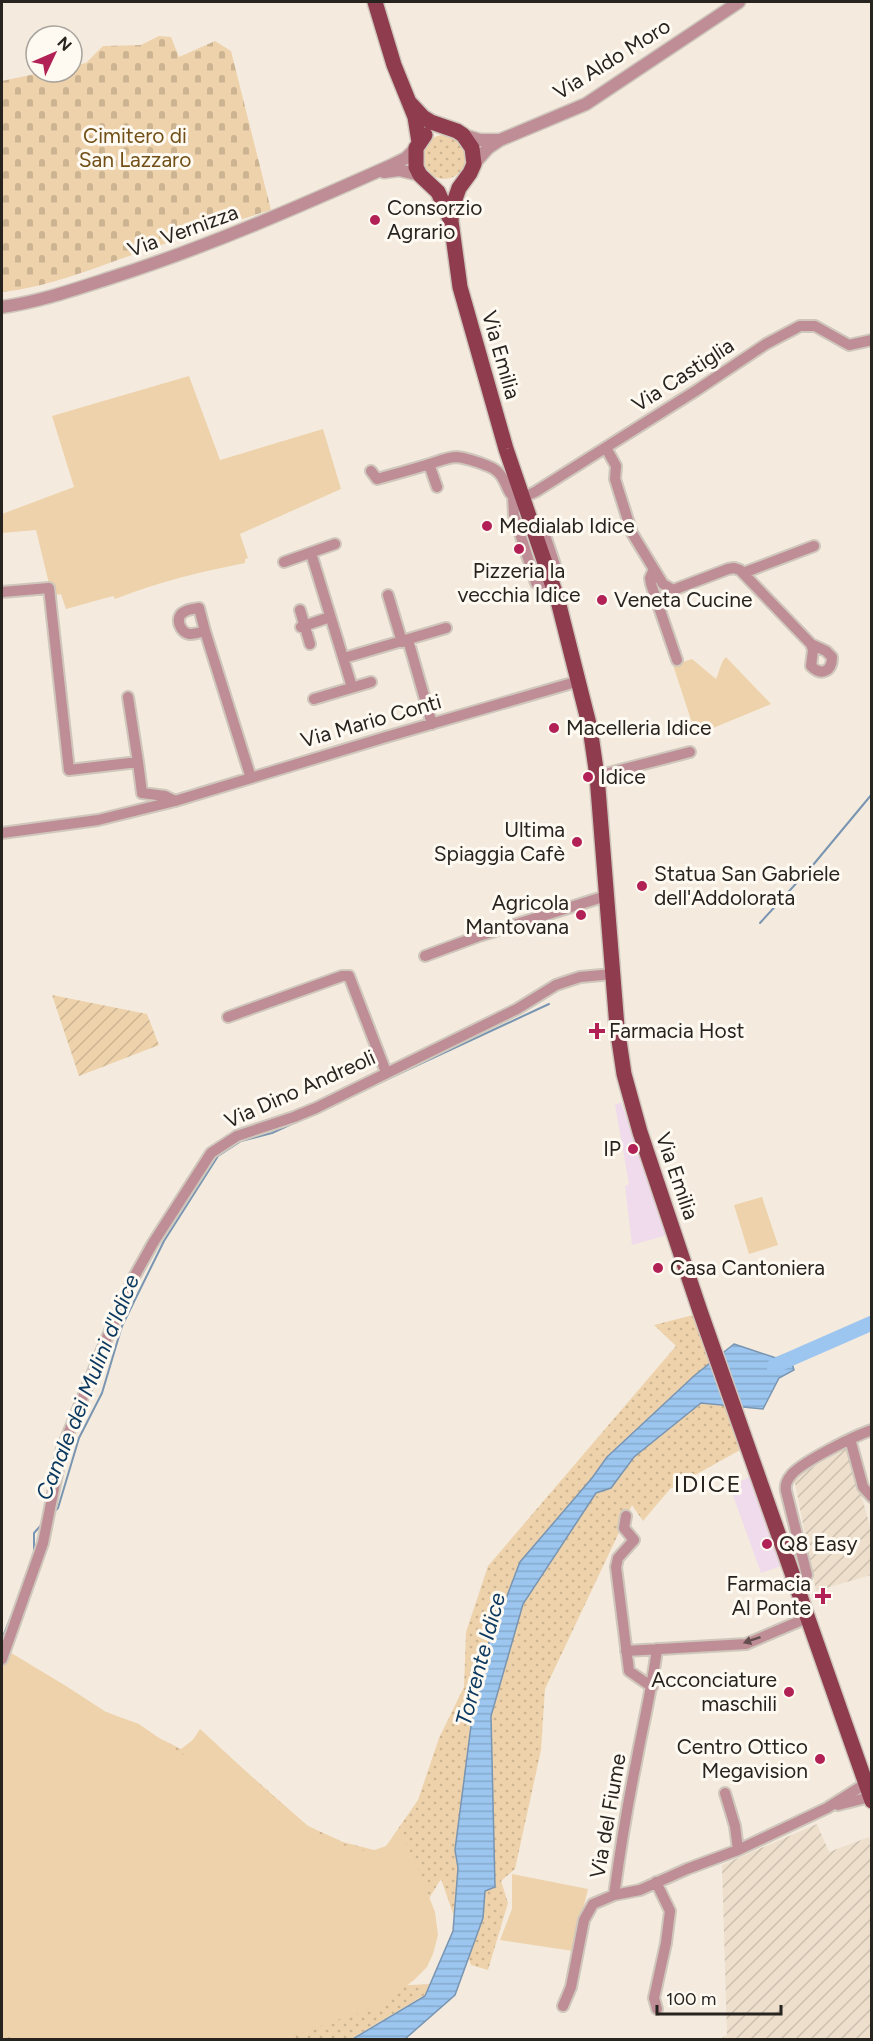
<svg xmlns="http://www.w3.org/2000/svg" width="873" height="2041" viewBox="0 0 873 2041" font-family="Figtree,sans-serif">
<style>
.commercial{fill:#efdbeb}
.industrial{fill:url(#industrial-furrows)}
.grass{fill:url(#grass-dots)}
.cemetery{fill:url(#cemetery-stones)}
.park{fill:#eed2ab}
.garden{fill:url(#garden-furrows)}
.water{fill:url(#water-rules);stroke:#7995b1;stroke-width:1.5}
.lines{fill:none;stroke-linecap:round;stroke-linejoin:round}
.stream{stroke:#7995b1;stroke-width:2}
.river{stroke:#9cc6f0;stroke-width:15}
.minor-casing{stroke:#cfc7bc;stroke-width:14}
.tertiary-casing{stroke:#cfc7bc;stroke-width:15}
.primary-casing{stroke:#cfc7bc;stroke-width:18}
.minor{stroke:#be8d95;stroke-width:10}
.tertiary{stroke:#be8d95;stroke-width:12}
.primary{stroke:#8f3c4e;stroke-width:15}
.oneway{fill:#634d4e}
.poi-dot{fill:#b12155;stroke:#fef9f1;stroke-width:2}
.labels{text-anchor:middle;stroke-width:6;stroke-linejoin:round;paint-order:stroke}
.street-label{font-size:21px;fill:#27231f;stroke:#fef9f1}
.park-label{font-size:21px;fill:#714f17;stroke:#fef9f1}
.poi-label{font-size:21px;fill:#27231f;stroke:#fef9f1;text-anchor:start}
.water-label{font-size:22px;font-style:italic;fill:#0a385f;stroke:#fef9f1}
.quarter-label{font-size:24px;letter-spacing:1.5px;fill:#27231f;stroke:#fef9f1}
</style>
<defs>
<pattern id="industrial-furrows" width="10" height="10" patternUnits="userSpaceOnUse" patternTransform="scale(1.5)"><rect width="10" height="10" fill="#eddfcc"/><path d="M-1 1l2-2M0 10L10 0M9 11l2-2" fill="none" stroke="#cbbfaf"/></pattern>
<pattern id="grass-dots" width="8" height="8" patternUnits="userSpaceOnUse" patternTransform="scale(1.5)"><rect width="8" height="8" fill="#eed2ab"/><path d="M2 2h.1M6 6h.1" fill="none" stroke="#ccb493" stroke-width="1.8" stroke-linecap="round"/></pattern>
<pattern id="cemetery-stones" width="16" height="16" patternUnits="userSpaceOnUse" patternTransform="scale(1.5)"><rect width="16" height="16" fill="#eed2ab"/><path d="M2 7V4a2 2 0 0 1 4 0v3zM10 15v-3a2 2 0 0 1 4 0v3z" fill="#ccb493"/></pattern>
<pattern id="garden-furrows" width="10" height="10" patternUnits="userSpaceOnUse" patternTransform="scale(1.5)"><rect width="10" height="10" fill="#eed2ab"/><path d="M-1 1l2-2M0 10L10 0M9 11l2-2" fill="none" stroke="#ccb493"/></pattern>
<pattern id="water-rules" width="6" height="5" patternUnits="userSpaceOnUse" patternTransform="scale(1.5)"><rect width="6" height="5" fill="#9cc6f0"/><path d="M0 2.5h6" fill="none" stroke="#86aacd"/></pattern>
</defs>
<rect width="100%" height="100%" fill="#f4ebde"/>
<!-- commercial -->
<path class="commercial" d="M621,1102L667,1235L632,1245L625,1186L629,1184L615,1105Z
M749,1477L781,1566L761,1573L730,1487Z"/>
<!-- industrial -->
<path class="industrial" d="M848,1447L871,1530V1575L816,1591L794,1478Z
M817,1824L829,1852L869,1837L871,1845V2039H720L727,2035L722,1865Z"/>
<!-- grass -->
<path class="grass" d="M422 157a22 22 0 1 1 44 0a22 22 0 1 1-44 0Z
M693,1315L740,1450L670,1489L643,1521L632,1505L545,1689L541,1750L515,1869L501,1881L508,1903L488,1970L471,1965L441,1879L374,1987L430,1984L428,1993L351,2039H2V1790L83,1760L107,1712L181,1749L202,1733L308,1826L343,1842L382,1852L418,1800L439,1738L464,1687L466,1632L488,1566L676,1346L654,1325Z"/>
<!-- cemetery -->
<path class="cemetery" d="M159,36L171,37L179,57L215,41L231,51L271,210C229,223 186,236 143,251C97,267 50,287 2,292V81L44,72H72V66L86,63L103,46L141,45Z"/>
<!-- park -->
<path class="park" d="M189,376L220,460L323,429L341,489L240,534L248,558L245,559V563C200,572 158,582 115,599L113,596L66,609L61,594L52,596L36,530L2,533V514L74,487L52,416Z
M726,657L771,704L696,735L673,665L692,659L716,679C720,671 720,663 726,657Z
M762,1197L778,1245L749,1254L734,1205Z
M3,1648L66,1686L106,1712L139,1724L183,1755L200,1729L289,1811L314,1831L343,1845L369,1852L386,1846L399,1831L415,1861L435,1912L438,1935L433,1954L427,1967L414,1980L374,2010L348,2016L286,2039L28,2040L2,2036Z
M512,1874L588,1889L573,1951L500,1940L512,1909Z"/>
<!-- garden -->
<path class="garden" d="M52,995L147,1014L159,1045L79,1076Z"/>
<!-- water -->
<path class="water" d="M734,1344L776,1358L789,1353L794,1370L779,1378L763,1409L701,1403L634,1457L611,1488L596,1493L523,1604L491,1716L495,1887L485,1891L483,1918L455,1995L405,2039L351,2040L425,1996L453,1931L458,1868L455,1850L472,1718L482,1661L520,1562L592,1478L607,1457L695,1375Z"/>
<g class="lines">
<!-- stream -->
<path class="stream" d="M760,923L813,865L872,794
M366,1089L549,1004
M54,1512L58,1508L79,1438L102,1393L122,1326L164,1241L218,1156L241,1141L272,1133L298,1121
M34,1555V1533L43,1523
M2,1639L17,1602"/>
<!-- river -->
<path class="river" d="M774,1366L872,1323"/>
<!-- minor casing -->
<g class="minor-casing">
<path id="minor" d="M606,448L616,466L615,479L632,533L663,584L673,590L728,569L734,568L740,570L811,644L813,650L811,666C821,676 832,672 832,657L826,651L811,644
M429,464L437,487
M371,471L377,479C395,474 413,469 430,464C439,461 448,457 457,457C467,458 478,462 488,466C516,476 498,510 535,492L697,390L766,344L800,326H815L849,345L872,340
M513,496L514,515L536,583L554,589
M535,533L545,535L558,574L551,580
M311,553L352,687
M284,562L335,544
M654,569L650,578L651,584L677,660
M743,573L814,546
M2,592L49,588L69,770L138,762L142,793L165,796L175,801
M388,595L402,642
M199,608L205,631C201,632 195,634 190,634C180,633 174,617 184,612C188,609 194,609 199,608Z
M300,610L310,644
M301,627L330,617
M205,631L251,778
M408,640L432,724
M344,658L446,628
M128,697L138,762
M314,699L371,682
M597,776L690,752
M2,833L98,820L175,801L386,737L579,681
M425,956L479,936L606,896
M228,1017L342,976H349L386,1072
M850,1439L863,1487L872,1497
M626,1516L624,1528L634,1540L618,1558L616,1567L629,1671L652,1687
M797,1589L803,1584L807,1575L786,1491C785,1484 787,1480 792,1474C804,1461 854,1436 872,1430
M626,1651L746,1644L807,1618
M2,1659L43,1543L62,1449L106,1340L134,1277L153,1243L211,1153L237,1136L294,1117L316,1108L517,1009L556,985L580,977L613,974
M725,1793L735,1826L738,1850
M838,1805L870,1797L872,1799
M656,1882L670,1911L666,1943L654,1998L657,2009
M614,1895L640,1890L687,1869L738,1850L827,1808L865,1784
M563,2006L571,1987L584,1920L593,1904L614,1895C620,1851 627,1807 636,1763C643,1725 652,1688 657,1649"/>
</g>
<!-- tertiary casing -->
<g class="tertiary-casing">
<path id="tertiary" d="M463,135L480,140H499
M474,164L488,148L500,140L586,104L739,2
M384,172L399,170L420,175
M2,307C38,302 73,290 107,279C205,248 298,207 392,165L406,158L416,148"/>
</g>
<!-- primary casing -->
<g class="primary-casing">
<path id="primary" d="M375,2L394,65L415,117L419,142
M409,102L423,117L431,122L457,131L463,135L472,148L474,164L470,173L459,188L452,208L451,221L460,287L506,449L558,601L590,728L597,776L617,1027L624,1074L640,1132L700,1311L872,1801
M425,135L416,148V167L420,175L438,192L450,219"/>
</g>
<!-- minor -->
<use href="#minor" class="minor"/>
<!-- tertiary -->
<use href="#tertiary" class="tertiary"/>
<!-- primary -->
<use href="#primary" class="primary"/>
</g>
<!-- one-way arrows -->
<defs><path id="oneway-solid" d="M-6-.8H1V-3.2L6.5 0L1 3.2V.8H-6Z" transform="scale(1.5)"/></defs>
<use class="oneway" href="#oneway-solid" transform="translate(752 1640) rotate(161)"/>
<!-- markers -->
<g class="poi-dot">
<circle cx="375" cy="220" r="6"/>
<circle cx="487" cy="526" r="6"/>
<circle cx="519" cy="549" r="6"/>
<circle cx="602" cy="600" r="6"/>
<circle cx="554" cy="728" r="6"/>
<circle cx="588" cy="777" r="6"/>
<circle cx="577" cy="842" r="6"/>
<circle cx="642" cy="886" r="6"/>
<circle cx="581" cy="915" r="6"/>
<path d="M594 1022h6v6h6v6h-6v6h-6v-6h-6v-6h6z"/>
<circle cx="633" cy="1149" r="6"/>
<circle cx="658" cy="1268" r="6"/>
<circle cx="767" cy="1544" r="6"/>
<path d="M820 1587h6v6h6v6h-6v6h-6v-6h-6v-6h6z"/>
<circle cx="789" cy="1692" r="6"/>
<circle cx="820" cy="1759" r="6"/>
</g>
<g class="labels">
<!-- street labels -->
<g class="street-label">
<text transform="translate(612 59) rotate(-32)" y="7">Via Aldo Moro</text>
<text transform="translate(183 231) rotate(-20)" y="7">Via Vernizza</text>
<text transform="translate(501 355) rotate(74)" y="7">Via Emilia</text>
<text transform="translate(683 375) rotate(-33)" y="7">Via Castiglia</text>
<text transform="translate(371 721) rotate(-16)" y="7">Via Mario Conti</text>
<text transform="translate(300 1089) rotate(-24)" y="7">Via Dino Andreoli</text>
<text transform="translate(677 1176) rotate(71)" y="7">Via Emilia</text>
<text transform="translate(608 1816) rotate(-80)" y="7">Via del Fiume</text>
</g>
<!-- park labels -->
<g class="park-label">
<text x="135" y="143">Cimitero di<tspan x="135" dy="24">San Lazzaro</tspan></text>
</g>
<!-- poi labels -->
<g class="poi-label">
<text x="387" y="215">Consorzio<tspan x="387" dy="24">Agrario</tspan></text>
<text x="499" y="533">Medialab Idice</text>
<text x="519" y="578" text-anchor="middle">Pizzeria la<tspan x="519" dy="24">vecchia Idice</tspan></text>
<text x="614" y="607">Veneta Cucine</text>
<text x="566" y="735">Macelleria Idice</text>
<text x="600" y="784">Idice</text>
<text x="565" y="837" text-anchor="end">Ultima<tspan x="565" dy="24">Spiaggia Cafè</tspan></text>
<text x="654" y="881">Statua San Gabriele<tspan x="654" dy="24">dell'Addolorata</tspan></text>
<text x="569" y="910" text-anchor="end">Agricola<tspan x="569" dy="24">Mantovana</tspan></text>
<text x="609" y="1038">Farmacia Host</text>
<text x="621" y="1156" text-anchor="end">IP</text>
<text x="670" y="1275">Casa Cantoniera</text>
<text x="779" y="1551">Q8 Easy</text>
<text x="811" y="1591" text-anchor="end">Farmacia<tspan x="811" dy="24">Al Ponte</tspan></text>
<text x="777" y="1687" text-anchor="end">Acconciature<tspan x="777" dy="24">maschili</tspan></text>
<text x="808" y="1754" text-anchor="end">Centro Ottico<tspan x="808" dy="24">Megavision</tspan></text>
</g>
<!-- water labels -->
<g class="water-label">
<text transform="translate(87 1387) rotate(-68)" y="8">Canale dei Mulini d'Idice</text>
<text transform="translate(480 1659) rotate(-75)" y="8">Torrente Idice</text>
</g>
<!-- quarter labels -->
<g class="quarter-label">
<text x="708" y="1492">IDICE</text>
</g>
</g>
<!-- border -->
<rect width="873" height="2041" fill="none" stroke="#27231f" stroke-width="6"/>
<!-- north arrow -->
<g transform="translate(54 54) rotate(46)"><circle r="28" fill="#fef9f1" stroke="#a8a39d" stroke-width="1.5"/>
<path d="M0-4.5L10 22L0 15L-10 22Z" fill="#b12155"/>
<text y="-9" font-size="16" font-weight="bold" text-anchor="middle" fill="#27231f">N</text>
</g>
<!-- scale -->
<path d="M657 2005v9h124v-9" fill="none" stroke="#27231f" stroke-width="3"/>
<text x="666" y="2005" font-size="18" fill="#27231f" stroke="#fef9f1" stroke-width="4.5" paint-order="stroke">100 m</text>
</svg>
